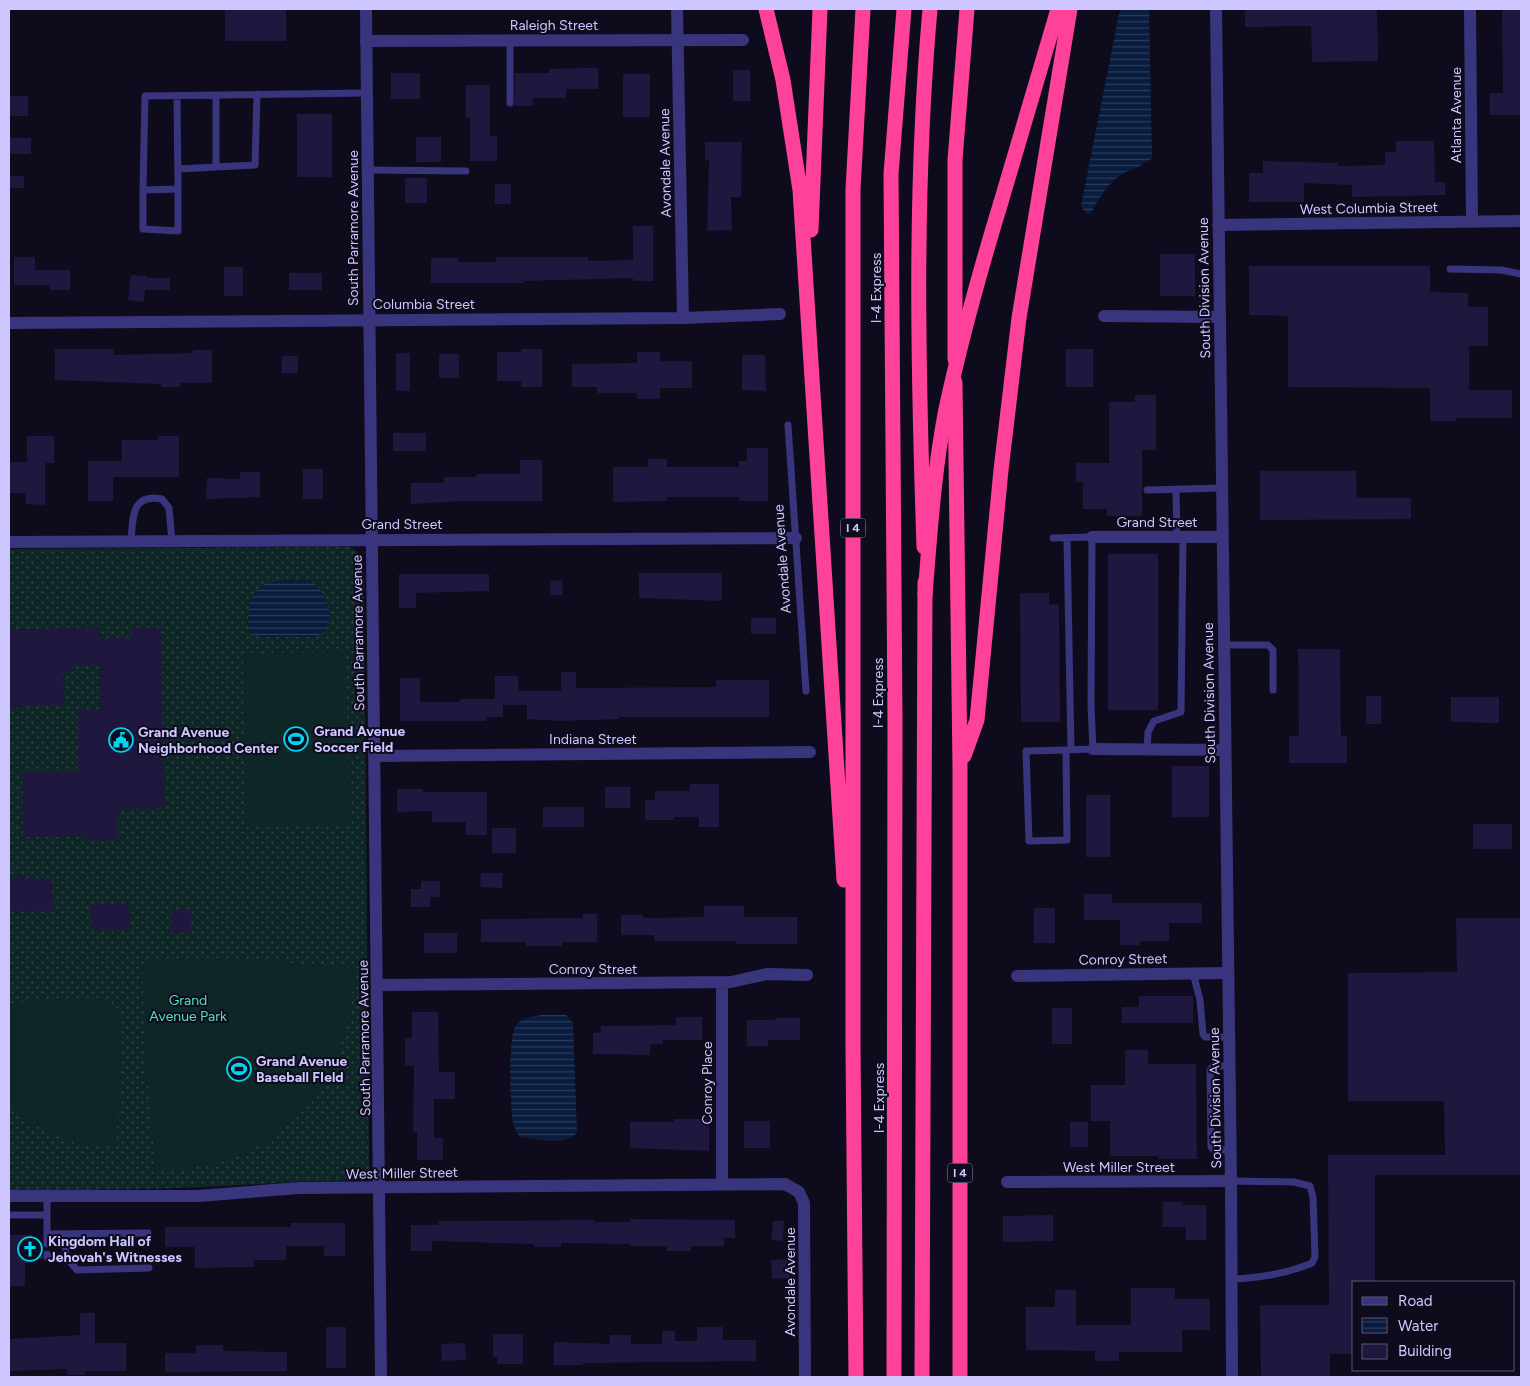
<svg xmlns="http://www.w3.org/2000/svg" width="1530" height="1386" viewBox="0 0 1530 1386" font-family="Figtree,sans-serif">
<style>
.grass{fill:url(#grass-dots)}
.garden{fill:#0e2726}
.water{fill:url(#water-rules)}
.building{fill:#1f173e}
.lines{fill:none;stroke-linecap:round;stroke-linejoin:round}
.service{stroke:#39357d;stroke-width:7}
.minor{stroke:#39357d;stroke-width:12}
.tertiary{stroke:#39357d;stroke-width:12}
.motorway{stroke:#ff4299;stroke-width:15}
.motorway-bridge{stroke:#ff4299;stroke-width:15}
.labels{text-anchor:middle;stroke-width:4;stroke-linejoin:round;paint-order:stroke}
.shield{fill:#0e0b1d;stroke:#948fbb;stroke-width:1}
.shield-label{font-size:12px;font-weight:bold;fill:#cec7ff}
.street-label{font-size:14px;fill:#cec7ff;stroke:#0e0b1d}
.poi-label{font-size:14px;font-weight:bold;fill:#cec7ff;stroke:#0e0b1d;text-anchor:start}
.park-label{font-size:14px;fill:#52e0bf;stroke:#0e0b1d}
</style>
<defs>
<pattern id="grass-dots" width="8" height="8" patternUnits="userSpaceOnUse" patternTransform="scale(1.25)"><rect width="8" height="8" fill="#0e2726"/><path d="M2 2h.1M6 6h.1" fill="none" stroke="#304547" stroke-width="1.8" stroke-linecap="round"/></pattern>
<pattern id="water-rules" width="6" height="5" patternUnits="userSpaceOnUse" patternTransform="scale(1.25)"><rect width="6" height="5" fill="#0a1c3d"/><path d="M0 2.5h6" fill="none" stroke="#2c3c5a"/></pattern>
</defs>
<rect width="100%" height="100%" fill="#0e0b1d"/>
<!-- grass -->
<path class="grass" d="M350,547L359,553L364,563L369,1169L364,1178C339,1183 313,1180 288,1182C195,1189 102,1190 9,1191V549Z"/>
<!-- garden -->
<path class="garden" d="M346,652L349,826L245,827L243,653Z
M230,958L354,968C353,1053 310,1135 224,1161C202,1167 179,1170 156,1172L145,1053L142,969L152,959Z
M62,998H101L121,1015L122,1053L116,1144C76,1148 37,1133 9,1105V1004Z"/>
<!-- water -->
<path class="water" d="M1120,9H1149L1152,158C1143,166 1134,168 1124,173C1107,182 1100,198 1091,213H1086L1081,206Z
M309,580C327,591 341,626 316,637H260L251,635C248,627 248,620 249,612C250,576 282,581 309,580Z
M542,1015H566L573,1023L577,1133C564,1146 537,1138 520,1137C518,1134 515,1130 514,1127C510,1111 508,1041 515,1027C520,1017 532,1017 542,1015Z"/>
<!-- building -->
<path class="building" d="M225,9H286V41H225Z
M1245,9H1377L1378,61L1312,62L1311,26L1245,27Z
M1502,9H1520L1521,115H1490V93H1503Z
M583,68H598V89H566V98H533V106H514L515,73H549V69Z
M733,70H750V101H733Z
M391,73H420V99H391Z
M623,74H650V117H623Z
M466,85H490V136H497V161H470V118H466Z
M9,96H28V116H9Z
M297,114H332V177H297Z
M416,137H441V162H416Z
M9,138H31V154H9Z
M1396,141H1434L1435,182H1445V195L1352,197V185L1304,183V202H1249V173H1263V161L1338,163V166L1385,165V152H1396Z
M705,142H742L741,197H731L732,230L707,231L709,160H705Z
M9,176H24V188H9Z
M405,178H427V203H405Z
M495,184H511V204H495Z
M633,226H653V281H633V278L523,281V283H431V258H458V262H496V257H588V261L633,260Z
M1160,254H1195V296H1160Z
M14,257H35V270H70V290H50V285H14Z
M1249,266H1430V292L1468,293V307H1488V346H1469V390H1512V418H1456V421H1430V388L1288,387V316L1249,315Z
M224,267H243V296H224Z
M289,273H322V290H289Z
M131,275L147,276L146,278H170V290H145L144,302L128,300Z
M55,349H114V355L193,353V350H212V383H180V387H161V384L55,380Z
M521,349H542V387H521V381H497V352H521Z
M1066,349H1093V387H1066Z
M637,352H660V361H692V388H660V399H637V393H597V387H572V364L637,363Z
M396,353H410V391H396Z
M439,354H459V378H439Z
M742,355H765L766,391L742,390Z
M282,356H298V373H282Z
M1135,395H1156V450H1142V516H1107V509H1083V482H1076V463H1109V402H1135Z
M393,433H426V451H393Z
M27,436H54V463H45V505L26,504V493H9V462H27Z
M158,436H179V477H113V501H88V461H122V440H158Z
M747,448H768V501H739V497H667V501L613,502V467H648V459H667V467H739V461H747Z
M520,460H542V501H464L411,504V483H444V477H476V474H520Z
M303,469H323V499H303Z
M1260,471H1356L1357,498H1411V519L1260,520Z
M240,472H260V497L206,499L207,478L240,479Z
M1108,554H1158V710H1108Z
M639,573H722V601L639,598Z
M399,574H489V591L416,593V608H399Z
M562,580L563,595H551L550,581Z
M1020,593H1049V605L1059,604L1060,722H1021Z
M751,618H776V634H751Z
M100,627V638H132V628H161L164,808L118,809V839H87V836L23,837L22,771H78V710H99V666H72L73,672H63L64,705H23V708L9,707V630Z
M1298,649H1340L1341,736H1347V763H1289V736H1299Z
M561,672H576V688L716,687V680H769V717H619V719L561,721L527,719V705H503V717H486V721H400V678H420V702H460V699H495V676H518V691H561Z
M1366,696H1381V724H1366Z
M1451,697H1499V723L1451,722Z
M1172,766H1209V817H1172Z
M690,784H719V827H699V817H674V820H645V800H655V791H690Z
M605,787H630V808H605Z
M397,789H423V792H487V835H466V822H432V811L397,812Z
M1086,795H1110V857H1086Z
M543,807H584V827H543Z
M1473,824H1512V849H1473Z
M492,828H516V853H492Z
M481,873H503L502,888L480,887Z
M25,876V879L52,878L53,911H9V877Z
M421,881H440V897H430V907H411V889H421Z
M1084,894H1112V903H1202V923H1169V941H1140V945H1120V920H1084Z
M91,904H130V929L92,930Z
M704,906H744V917H797V944H736V941H654V935H621V915H643V918L704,917Z
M1034,908H1055V943H1034Z
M172,910H191V932L172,933Z
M583,914H597V942H562V946H526V942H481V919L583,918Z
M1456,918H1521V1175H1375V1282H1354V1354H1330V1377H1261L1260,1305H1329L1328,1155H1445L1444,1101H1348V973L1457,972Z
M424,933H457V953H424Z
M1139,996H1193V1023H1122V1007H1139Z
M1052,1008H1072V1044H1052Z
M412,1012H438L439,1072H455V1099H434V1138H443V1160H417V1132H413L414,1066H405V1038H412Z
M676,1017H702V1040H663V1044H650V1055L593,1054V1033H601V1026L676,1025Z
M775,1018H800V1040H768V1046H747V1020H775Z
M1125,1050H1148V1064H1196L1197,1159H1158V1156H1110V1121H1091V1085H1125Z
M674,1119H709V1151L630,1148V1122H674Z
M744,1121H770V1148H744Z
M1070,1122H1088V1147H1070Z
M1163,1202H1183V1205H1206V1240H1186V1227H1162Z
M1053,1215V1241L1003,1242V1216Z
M630,1219L735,1220V1238H724V1246H691V1251H667V1246H630V1244L561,1243V1247H534V1244L432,1241V1251H411V1225H439V1221H470L594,1220V1222H630Z
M773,1221H784L783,1241L771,1240Z
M291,1223H345V1256H324V1246H286V1260H254V1267L195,1268V1247H165V1227H291Z
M9,1235H32V1240H41L42,1259H33V1263H25V1286H9Z
M788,1259L790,1278L772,1279L771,1260Z
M1131,1288H1175V1299H1210V1330H1182V1352H1119V1361H1095V1351L1026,1350V1307H1055V1290H1076V1325H1131Z
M80,1313H95V1343H126V1371H85V1375H67V1369L10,1371V1339L80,1335Z
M326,1327H346V1368H326Z
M697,1327H723V1340H756V1361L583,1363V1365H554V1342L610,1344V1335H631V1344H662V1331H675V1341H697Z
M493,1334H523V1364H497V1357H493Z
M465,1343L466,1360L442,1361L441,1344Z
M196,1345H223V1351L287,1352V1371L165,1372V1353H196Z"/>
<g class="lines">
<!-- service -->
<path class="service" d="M510,40V103
M177,96L178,189L143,190L145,96L367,93
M216,167L255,165L257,94
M178,169L216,167V95
M367,170L466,171
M143,190V229L178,231V189
M1450,269L1501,270L1521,274
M788,425L806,691
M1176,489L1177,537
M1147,490L1222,488
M1053,538L1092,537L1091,706L1093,749L1066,750L1026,751L1029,841L1067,840L1066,750
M1067,538L1071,750
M131,541C133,518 131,493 162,499L169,508L172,541
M1223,645H1268L1273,650V690
M1147,750L1148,732L1154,721L1181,712L1183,537
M1193,973L1200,1000L1203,1034L1205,1037H1229
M1230,1066H1213L1210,1070L1211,1147L1214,1150H1231
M1231,1181L1294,1182L1310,1186L1313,1197L1315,1257L1312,1263C1286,1274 1260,1278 1232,1279
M47,1196V1234L148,1233
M9,1215H47
M47,1234V1244
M65,1234L66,1257L77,1270L149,1268
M47,1254V1257H66"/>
<!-- minor -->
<path class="minor" d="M677,9L683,318
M1470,9L1472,220
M366,41L743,40
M1104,316L1219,317
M9,323L683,318L780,314
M1092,537H1222
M9,542L796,538
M1093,749L1224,750
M376,756L810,752
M1017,976L1228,973
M722,982V1184
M378,985L731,982L767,974L807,975
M1007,1182L1231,1181
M9,1196H198L299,1188L785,1184L799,1192L804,1203L805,1377"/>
<!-- tertiary -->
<path class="tertiary" d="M366,9L381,1377
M1216,9L1231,1181L1232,1377
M1218,225L1521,221"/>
<!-- motorway -->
<path class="motorway" d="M766,9L783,80L800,190L844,880
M1001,202L1058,9
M811,230L820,9
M955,359V160L967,9
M955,382L960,767V1377
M924,547C918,368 914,188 930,9
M964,756L977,720L1001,470L1019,318L1070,9
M856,1377L853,1047V189L863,9
M894,1377L895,722L891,174L904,9
M922,1377L925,582"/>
<!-- motorway-bridge -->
<path class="motorway-bridge" d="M925,595C930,533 934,470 946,409C961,339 980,271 1001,202"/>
</g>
<!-- icons -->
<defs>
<g id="stadium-ring" transform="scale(1.25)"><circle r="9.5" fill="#0e0b1d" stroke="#00d5f2" stroke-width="1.5"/><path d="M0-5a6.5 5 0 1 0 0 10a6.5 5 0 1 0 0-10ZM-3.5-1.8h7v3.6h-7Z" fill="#00d5f2"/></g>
<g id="civic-ring" transform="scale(1.25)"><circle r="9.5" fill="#0e0b1d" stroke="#00d5f2" stroke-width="1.5"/><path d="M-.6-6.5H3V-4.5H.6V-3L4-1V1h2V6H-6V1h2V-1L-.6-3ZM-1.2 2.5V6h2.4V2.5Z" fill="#00d5f2"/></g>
<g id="church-ring" transform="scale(1.25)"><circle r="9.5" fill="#0e0b1d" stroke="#00d5f2" stroke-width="1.5"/><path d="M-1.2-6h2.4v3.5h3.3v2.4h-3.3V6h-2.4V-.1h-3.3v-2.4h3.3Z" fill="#00d5f2"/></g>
</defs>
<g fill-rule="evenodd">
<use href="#stadium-ring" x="296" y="739"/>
<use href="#civic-ring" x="121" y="740"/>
<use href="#stadium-ring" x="239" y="1069"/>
<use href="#church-ring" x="30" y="1249"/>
</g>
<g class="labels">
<!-- shield labels -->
<g class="shield">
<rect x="840.5" y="518.5" width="25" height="19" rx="4"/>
<rect x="947.5" y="1163.5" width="25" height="19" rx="4"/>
</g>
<g class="shield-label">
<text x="853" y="532">I 4</text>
<text x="960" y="1177">I 4</text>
</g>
<!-- street labels -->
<g class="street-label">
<text x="554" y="30">Raleigh Street</text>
<text transform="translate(1456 115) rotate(-90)" y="5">Atlanta Avenue</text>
<text transform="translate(665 163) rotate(-91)" y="5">Avondale Avenue</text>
<text transform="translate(1369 208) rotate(-1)" y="5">West Columbia Street</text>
<text transform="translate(353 228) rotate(-90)" y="5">South Parramore Avenue</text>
<text transform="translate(876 288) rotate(-90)" y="5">I-4 Express</text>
<text transform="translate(1204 288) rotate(-91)" y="5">South Division Avenue</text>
<text x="424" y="309">Columbia Street</text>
<text x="1157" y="527">Grand Street</text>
<text x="402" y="529">Grand Street</text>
<text transform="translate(782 559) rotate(-94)" y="5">Avondale Avenue</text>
<text transform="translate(358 633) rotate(-91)" y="5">South Parramore Avenue</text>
<text transform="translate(878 693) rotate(-90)" y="5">I-4 Express</text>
<text transform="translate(1209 693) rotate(-91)" y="5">South Division Avenue</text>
<text x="593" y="744">Indiana Street</text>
<text transform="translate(1123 959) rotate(-1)" y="5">Conroy Street</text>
<text x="593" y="974">Conroy Street</text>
<text transform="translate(364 1038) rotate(-91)" y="5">South Parramore Avenue</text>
<text transform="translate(707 1083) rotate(-90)" y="5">Conroy Place</text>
<text transform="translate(879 1098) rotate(-90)" y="5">I-4 Express</text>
<text transform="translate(1215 1098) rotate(-91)" y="5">South Division Avenue</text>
<text x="1119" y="1172">West Miller Street</text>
<text transform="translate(402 1173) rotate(-1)" y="5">West Miller Street</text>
<text transform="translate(790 1282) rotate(-90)" y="5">Avondale Avenue</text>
</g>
<!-- poi labels -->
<g class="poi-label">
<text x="314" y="736">Grand Avenue<tspan x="314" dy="16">Soccer Field</tspan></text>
<text x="138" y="737">Grand Avenue<tspan x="138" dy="16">Neighborhood Center</tspan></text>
<text x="256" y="1066">Grand Avenue<tspan x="256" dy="16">Baseball FIeld</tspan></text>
<text x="48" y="1246">Kingdom Hall of<tspan x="48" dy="16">Jehovah's Witnesses</tspan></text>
</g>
<!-- park labels -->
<g class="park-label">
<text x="188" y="1005">Grand<tspan x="188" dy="16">Avenue Park</tspan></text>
</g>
</g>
<!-- border -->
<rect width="1530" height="1386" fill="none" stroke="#cec7ff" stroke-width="20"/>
<!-- legend -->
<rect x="1352" y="1281" width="162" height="90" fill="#0e0b1d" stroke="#5b5677"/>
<rect x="1362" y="1297" width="25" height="8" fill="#39357d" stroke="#5b5677"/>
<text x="1398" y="1306" font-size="15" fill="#cec7ff">Road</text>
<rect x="1362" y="1318" width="25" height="15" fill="url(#water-rules)" stroke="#5b5677"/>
<text x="1398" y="1331" font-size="15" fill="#cec7ff">Water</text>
<rect x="1362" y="1344" width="25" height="15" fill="#1f173e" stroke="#5b5677"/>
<text x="1398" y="1356" font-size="15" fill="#cec7ff">Building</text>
</svg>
